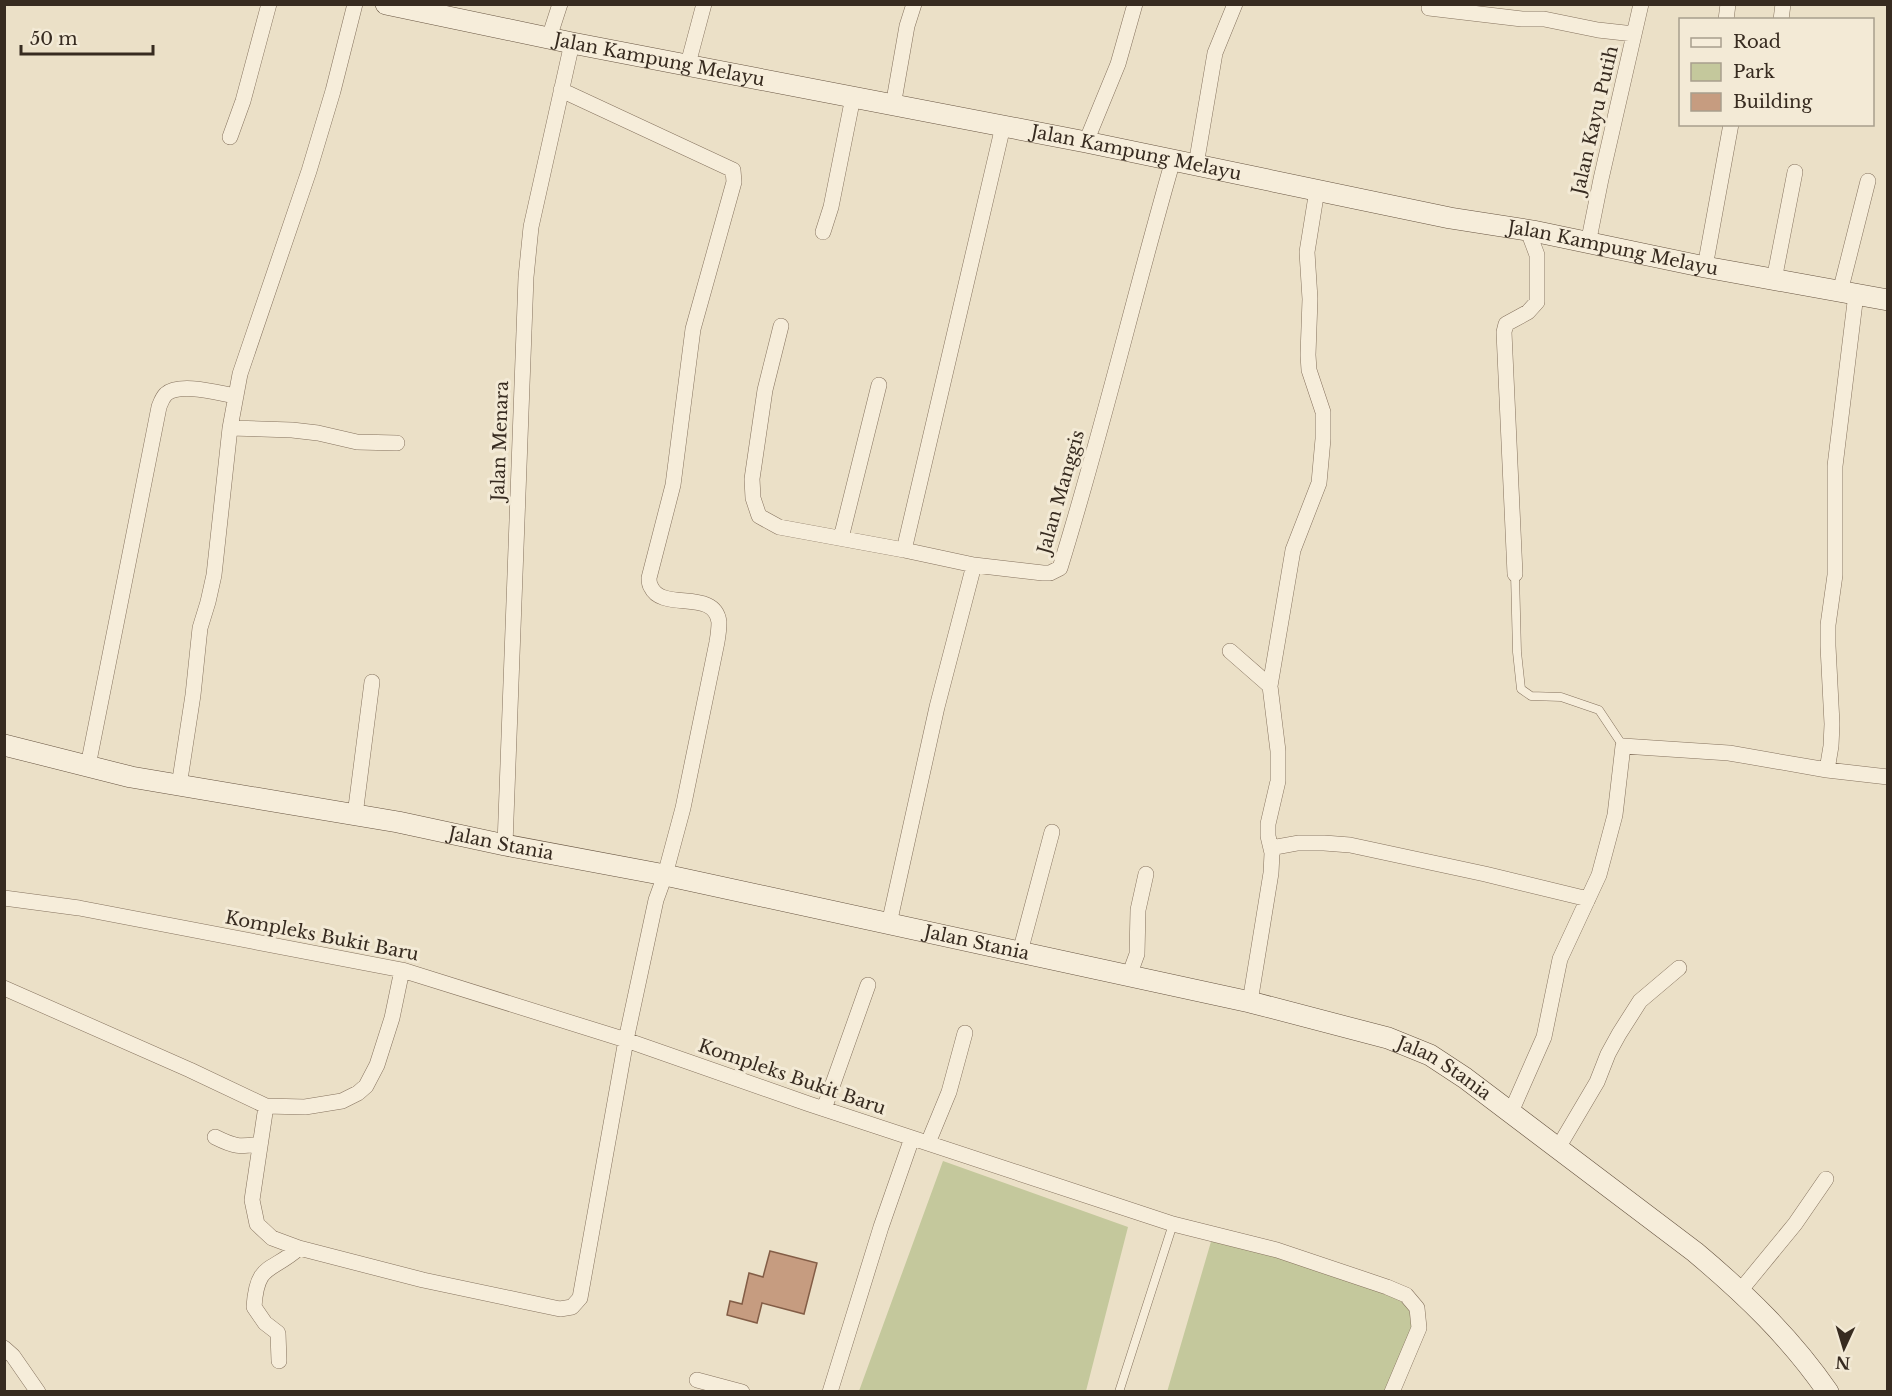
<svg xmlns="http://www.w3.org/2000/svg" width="1892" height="1396" viewBox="0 0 1892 1396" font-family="'Libre Baskerville',serif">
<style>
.green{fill:#c4c89c}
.building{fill:#c69c80;stroke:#835d46;stroke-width:1.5}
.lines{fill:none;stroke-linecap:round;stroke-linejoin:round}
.lane-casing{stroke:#85725e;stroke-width:9}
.street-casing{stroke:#85725e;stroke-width:16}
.secondary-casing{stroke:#675441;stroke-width:22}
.lane{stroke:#f6edda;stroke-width:8}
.street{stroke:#f6edda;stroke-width:15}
.secondary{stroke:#f6edda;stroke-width:21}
.labels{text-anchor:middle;stroke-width:6;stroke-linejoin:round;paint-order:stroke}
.street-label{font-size:18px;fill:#372b20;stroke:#f3ead6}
</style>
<rect width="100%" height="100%" fill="#ebe0c7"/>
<!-- green -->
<path class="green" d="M943,1161L1128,1227L1086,1391H859Z
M1215,1228L1420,1302L1388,1391L1167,1392Z"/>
<!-- building -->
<path class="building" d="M770,1251L817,1263L804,1314L762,1303L757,1323L727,1315L730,1301L742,1304L749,1273L763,1277Z"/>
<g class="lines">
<!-- lane casing -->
<g class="lane-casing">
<path id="lane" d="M1515,574L1517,652L1521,689L1531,696L1561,697L1599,710L1623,746
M1119,1392L1173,1224"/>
</g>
<!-- street casing -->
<g class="street-casing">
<path id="street" d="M1429,8L1522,19H1544L1598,30L1634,34
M1726,20L1728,4
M1781,20L1783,4
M549,38L560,4
M688,64L704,4
M893,106L907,26L914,4
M230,137L243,101L269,4
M1086,142L1118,64L1135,4
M1196,165L1215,53L1235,4
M823,232L831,207L853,97
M1588,244L1601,179L1641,4
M1705,267L1731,124
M1774,280L1795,172
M1840,292L1868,181
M781,326L765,390L752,479L753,498L759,516L779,527L904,550
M230,428L292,430L318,433L357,442L397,443
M841,538L879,385
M974,565L904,550L1003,126
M1515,574L1504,332L1506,324L1528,312L1537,302V255L1528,231
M1230,651L1270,686L1278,751V781L1268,824V836L1272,853L1271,873L1250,1002
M1270,686L1293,550L1319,483L1323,439V412L1309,370L1308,355L1310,299L1307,252L1317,190
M88,766L159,407C161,402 162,398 166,394C180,382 218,393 236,396
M1827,770L1831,746L1832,724L1828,646V625L1835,575V466L1856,294
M179,786L193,695L200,628L208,602L214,575L230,428L240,374L309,171L333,91L355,4
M355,815L372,682
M505,845L526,277L531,227L572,43
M1271,848L1298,843H1324L1350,845L1485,874L1588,899
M4,898L79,908L402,970L626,1040L809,1104L1173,1224L1277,1250L1387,1287L1406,1295L1417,1308L1419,1328L1392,1392
M889,924L937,707L974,565L1043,573H1050L1060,568C1102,433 1134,295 1173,160
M1020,952L1052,832
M1129,976L1137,954L1138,910L1146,874
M4,988L190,1070L266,1106L305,1107L342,1101L358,1093L366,1086L377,1065L392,1018L402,970
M266,1106L252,1200L257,1224L272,1238L299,1248L423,1280L560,1309L572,1307L580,1298L626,1040L656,900L665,875L683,808L717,642C718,636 719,628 719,622C715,588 662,612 651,587C649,584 649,581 649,578L673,485L693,329L734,182L733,170L561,90
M824,1109L868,985
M1511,1112L1544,1037L1560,959L1599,875L1615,815L1623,746L1729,753L1827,770L1888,777
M215,1137C235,1147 239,1147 260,1144
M928,1143L949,1092L965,1033
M1558,1148L1597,1082L1608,1054L1619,1034L1640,1001L1679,968
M1740,1291L1795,1224L1826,1179
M4,1348L13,1356L38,1392
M279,1361L278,1333L265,1323L254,1307C257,1262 271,1273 299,1248
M697,1380L742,1392
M830,1392L881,1227L912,1138"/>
</g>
<!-- secondary casing -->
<g class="secondary-casing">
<g id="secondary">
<path id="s1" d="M386,4L572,43L1086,142L1450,218L1533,231L1705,267L1888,300"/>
<path id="s2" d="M4,745L131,777L398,822L505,845L665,875L1250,1002L1388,1038L1430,1055L1465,1078L1695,1252C1745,1294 1791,1338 1828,1392"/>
</g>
</g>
<!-- lane -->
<use href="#lane" class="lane"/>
<!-- street -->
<use href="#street" class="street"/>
<!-- secondary -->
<use href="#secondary" class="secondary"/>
</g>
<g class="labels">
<!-- street labels -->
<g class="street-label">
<text dy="6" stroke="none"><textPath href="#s1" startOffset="279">Jalan Kampung Melayu</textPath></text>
<text transform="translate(1595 120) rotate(-77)" y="6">Jalan Kayu Putih</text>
<text dy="6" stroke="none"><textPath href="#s1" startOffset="765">Jalan Kampung Melayu</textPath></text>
<text dy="6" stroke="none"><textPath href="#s1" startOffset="1251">Jalan Kampung Melayu</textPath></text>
<text transform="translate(500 441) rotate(-88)" y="6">Jalan Menara</text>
<text transform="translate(1061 492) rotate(-74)" y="6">Jalan Manggis</text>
<text dy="6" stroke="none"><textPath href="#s2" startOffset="507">Jalan Stania</textPath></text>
<text transform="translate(322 936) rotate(11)" y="6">Kompleks Bukit Baru</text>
<text dy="6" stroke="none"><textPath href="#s2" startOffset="993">Jalan Stania</textPath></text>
<text dy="6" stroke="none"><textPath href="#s2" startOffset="1479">Jalan Stania</textPath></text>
<text transform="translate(792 1077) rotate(19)" y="6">Kompleks Bukit Baru</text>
</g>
</g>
<!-- border -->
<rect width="1892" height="1396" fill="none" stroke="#372b20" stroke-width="12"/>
<!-- legend -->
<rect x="1679" y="18" width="195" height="108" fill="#f3ead6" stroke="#a89e8d" stroke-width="1.5"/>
<rect x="1691" y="38" width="30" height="9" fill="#f6edda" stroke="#a89e8d" stroke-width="1.5"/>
<text x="1733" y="48" font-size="18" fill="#372b20">Road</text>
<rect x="1691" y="63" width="30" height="18" fill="#c4c89c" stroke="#a89e8d" stroke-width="1.5"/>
<text x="1733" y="78" font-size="18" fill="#372b20">Park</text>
<rect x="1691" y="93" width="30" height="18" fill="#c69c80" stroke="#a89e8d" stroke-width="1.5"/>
<text x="1733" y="108" font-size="18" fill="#372b20">Building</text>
<!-- north arrow -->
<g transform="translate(1844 1348) rotate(184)" stroke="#f3ead6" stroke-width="4.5" paint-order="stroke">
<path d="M0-4.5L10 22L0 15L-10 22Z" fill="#372b20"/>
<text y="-9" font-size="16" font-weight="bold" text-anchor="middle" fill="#372b20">N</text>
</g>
<!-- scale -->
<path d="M21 45v9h132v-9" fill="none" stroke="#372b20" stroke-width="3"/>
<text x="30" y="45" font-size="18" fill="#372b20" stroke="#f3ead6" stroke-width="4.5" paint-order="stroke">50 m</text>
</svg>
